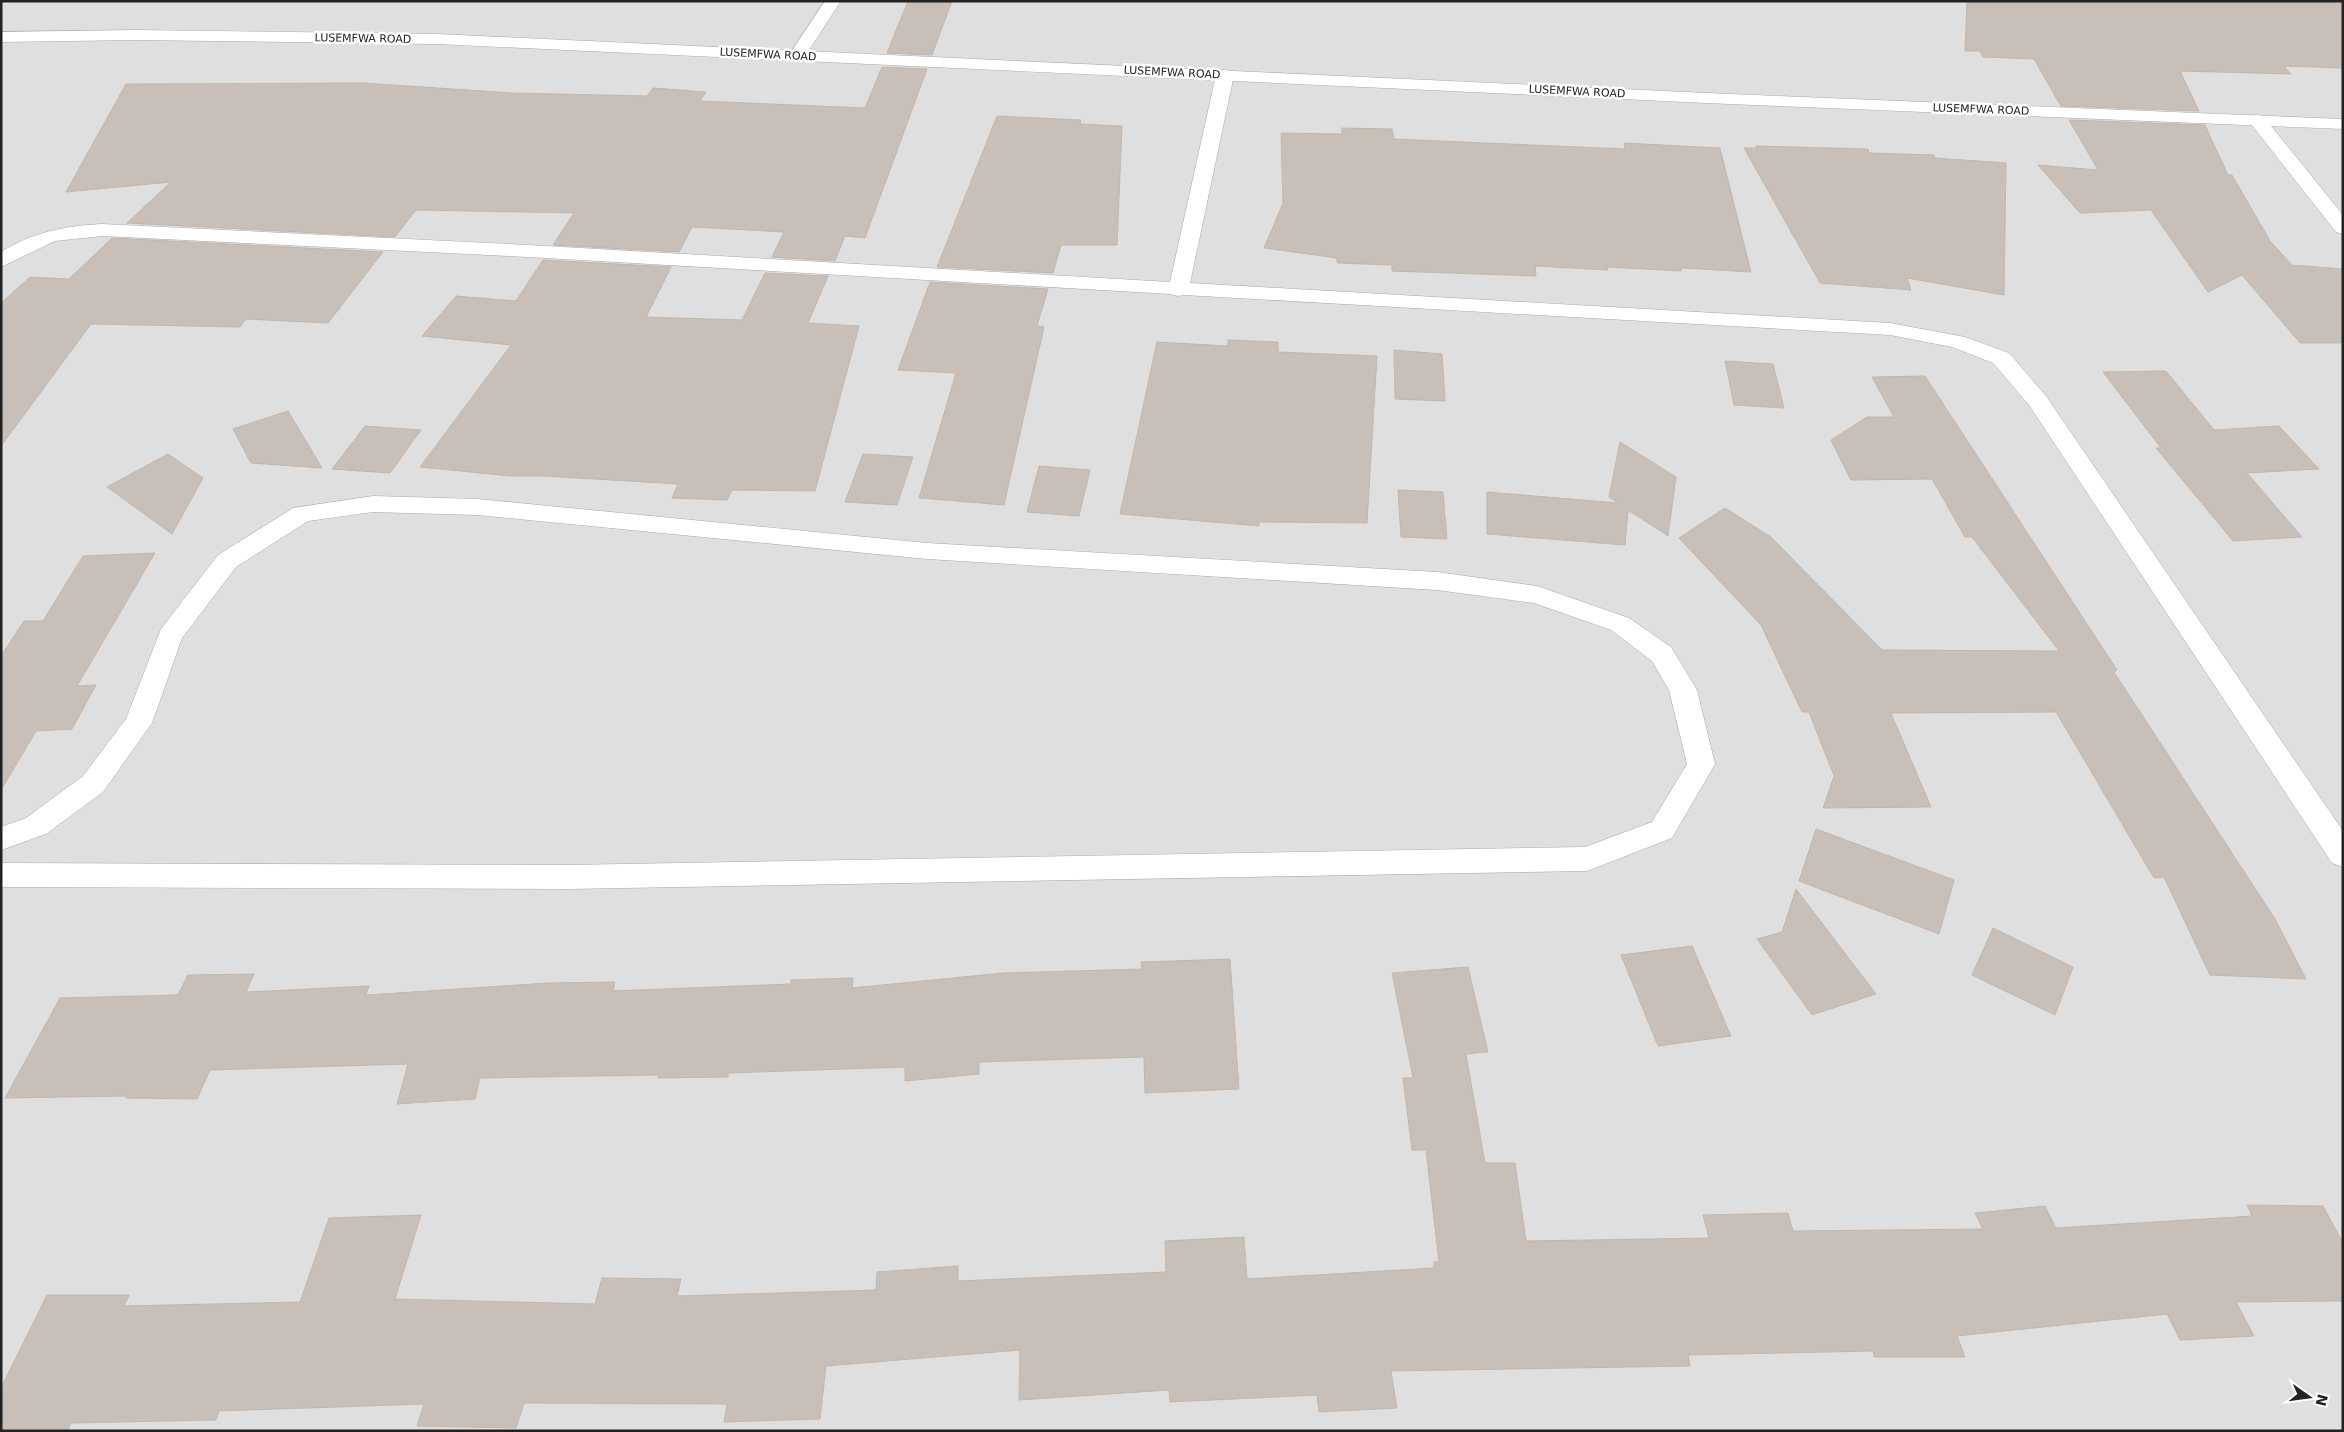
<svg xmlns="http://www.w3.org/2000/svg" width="2344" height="1432" viewBox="0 0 2344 1432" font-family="'DejaVu Sans',sans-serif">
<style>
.residential{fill:#e0dfdf}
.building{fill:#c7bfb8;stroke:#c4b6ab}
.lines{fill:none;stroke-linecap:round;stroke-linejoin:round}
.minor-casing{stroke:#a9a9a9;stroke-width:1}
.tertiary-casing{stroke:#a9a9a9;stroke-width:1}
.minor{fill:#fff;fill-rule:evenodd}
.tertiary{fill:#fff;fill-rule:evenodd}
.labels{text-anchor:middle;stroke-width:5;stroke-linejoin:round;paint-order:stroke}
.far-street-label{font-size:11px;fill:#222;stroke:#fff}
</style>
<rect width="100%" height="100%" fill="#f2efe9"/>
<!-- residential -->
<path class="residential" d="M1,1H2343V1431H1Z"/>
<!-- building -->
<path class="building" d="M908,1H952L932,55L887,53Z
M1967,1H2343V68L2284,66L2291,74L2180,71L2199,111L2061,106L2034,59L1983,57L1980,51H1965Z
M882,67L927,69L865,238L845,236L835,261L772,257L784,232L692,227L679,252L553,245L574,213L416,210L395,237L127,223L171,182L66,192L126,84L363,83L513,93L647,96L653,88L706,92L700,101L865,108Z
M997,116L1081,120L1080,124L1122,126L1117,245H1061L1053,273L937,267Z
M2069,120L2205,125L2228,175H2232L2270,241L2292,265L2343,269V343H2300L2242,275L2208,292L2151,210L2080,213L2038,165L2098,170Z
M1342,128L1392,129L1394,139L1625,149L1624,143L1720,148L1751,272L1681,268V271L1607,267L1608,270L1535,266L1536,276L1392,271V265L1337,263V258L1264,248L1283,203L1281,133L1342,134Z
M1756,146L1868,149L1869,153L1934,155L1935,158L2006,163L2004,295L1907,278L1911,290L1820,283L1744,148H1757Z
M112,238L383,252L328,323L246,319L240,327L91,324L1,446V303L30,277L69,279Z
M543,260L671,267L646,317L742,320L765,273L828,276L808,323L859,326L815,491L732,490L727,500L672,498L678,484L544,476H510L420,467L511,345L422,336L456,296L516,301Z
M930,282L1048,289L1037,326L1044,327L1004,505L919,498L956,373L898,370Z
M1228,340L1278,342V352L1377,356L1367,523L1259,522V526L1120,514L1157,342L1228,346Z
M1394,350L1442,354L1445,401L1395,399Z
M1725,361L1773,364L1784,408L1734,405Z
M2166,371L2214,430L2279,426L2319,469L2247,473L2302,537L2233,541L2156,448H2161L2103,372Z
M1925,376L2117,670L2114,672L2275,919L2306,979L2210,975L2164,877L2154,878L2056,712L1891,713L1931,807L1823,808L1834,776L1809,712H1802L1761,625L1679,538L1725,508L1771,537L1882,650L2059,651L1972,537H1965L1932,479L1851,480L1831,440L1867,417H1894L1872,377Z
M288,411L322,468L251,463L233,429Z
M365,426L421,430L390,473L332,469Z
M1620,442L1676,477L1668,536L1628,510L1625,545L1487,534V492L1618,503L1609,497Z
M168,454L203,478L172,534L107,487Z
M863,454L913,457L897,505L845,502Z
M1039,466L1090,470L1079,516L1027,512Z
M1398,490L1443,492L1447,539L1401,537Z
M155,553L77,686L96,685L72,729L36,731L1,790V656L24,621H43L83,556Z
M1816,829L1954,880L1939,934L1799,881Z
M1796,889L1876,994L1812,1015L1757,939L1782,932Z
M1993,928L2073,967L2055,1015L1972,975Z
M1692,946L1731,1036L1658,1046L1621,955Z
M1230,959L1239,1089L1145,1093L1144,1057L979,1062V1074L905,1081V1067L728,1073V1077L658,1078V1075L480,1078L475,1099L397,1104L408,1064L210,1070L197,1099L126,1098L127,1096L5,1098L60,998L178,995L188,975L254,974L246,992L369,986L366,995L548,983L615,982L613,991L791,984V980L853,978L852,988L1003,973L1142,969L1141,962Z
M1468,967L1488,1052L1466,1054L1485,1163H1515L1526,1241L1709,1238L1703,1215L1788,1213L1793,1231L1983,1229L1975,1213L2045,1206L2056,1228L2252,1216L2247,1205L2323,1206L2343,1243V1301L2236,1302L2254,1336L2180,1340L2167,1314L1957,1336L1965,1357H1874L1873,1351L1688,1355L1690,1366L1391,1371L1397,1408L1319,1412L1317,1395L1170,1402L1169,1390L1019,1400L1020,1350L826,1366L820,1419L724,1422L727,1404L524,1403L516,1428L417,1426L424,1404L219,1411L216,1420L71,1423L68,1429H1V1388L47,1295H129L124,1306L300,1302L329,1218L421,1215L395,1299L595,1304L602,1278L681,1279L677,1296L876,1290L877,1272L958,1266V1281L1166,1272L1165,1241L1244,1237L1247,1279L1434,1268V1262H1439L1426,1150H1412L1403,1078H1413L1392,973Z"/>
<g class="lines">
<!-- minor casing -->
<g class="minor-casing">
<path id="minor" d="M825,1H841L803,59H791L789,55Z
M1225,70L1231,71L1234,75L1190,283L1890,323L1965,337L2009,353L2046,396L2343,831V867L2332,863L2029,405L1993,363L1952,347L1890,335L1184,295L1178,296L1170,294L528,257L102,236L55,241L1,267V252C33,232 65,226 102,224L528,245L1170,282L1216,75L1219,71Z
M2257,115L2263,116L2343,215V234L2336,232L2251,124L2248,120L2251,116Z
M373,496L478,499L927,543L1437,572L1537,586L1629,618L1671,647L1697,690L1715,764L1672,838L1587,871L567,889L1,887V863L567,865L1585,847L1652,822L1687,764L1669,690L1652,661L1611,630L1534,603L1437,590L927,559L478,515L373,512L308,521L236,567L182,638L152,723L103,792L46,834L1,850V827L26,818L83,776L126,719L161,629L218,555L293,508Z"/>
</g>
<!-- tertiary casing -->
<g class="tertiary-casing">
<path id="tertiary" d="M135,30L437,34L1729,94L2343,119V129L1729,104L437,44L135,40L1,42V32Z"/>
</g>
<!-- minor -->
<use href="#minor" class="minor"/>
<!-- tertiary -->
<use href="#tertiary" class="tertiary"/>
</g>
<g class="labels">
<!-- far-street labels -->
<g class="far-street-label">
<text transform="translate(363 38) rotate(1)" y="4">LUSEMFWA ROAD</text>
<text transform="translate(768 54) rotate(3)" y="4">LUSEMFWA ROAD</text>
<text transform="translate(1172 72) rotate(3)" y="4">LUSEMFWA ROAD</text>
<text transform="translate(1577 91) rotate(3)" y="4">LUSEMFWA ROAD</text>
<text transform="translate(1981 109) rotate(2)" y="4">LUSEMFWA ROAD</text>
</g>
</g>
<!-- border -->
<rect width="2344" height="1432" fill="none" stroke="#222222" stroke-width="5"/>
<!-- north arrow -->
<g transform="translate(2309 1397) rotate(104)" stroke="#ffffff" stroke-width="4" paint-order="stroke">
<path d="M0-4L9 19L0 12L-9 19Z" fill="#222222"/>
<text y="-8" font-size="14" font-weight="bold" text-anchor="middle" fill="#222222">N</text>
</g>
</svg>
